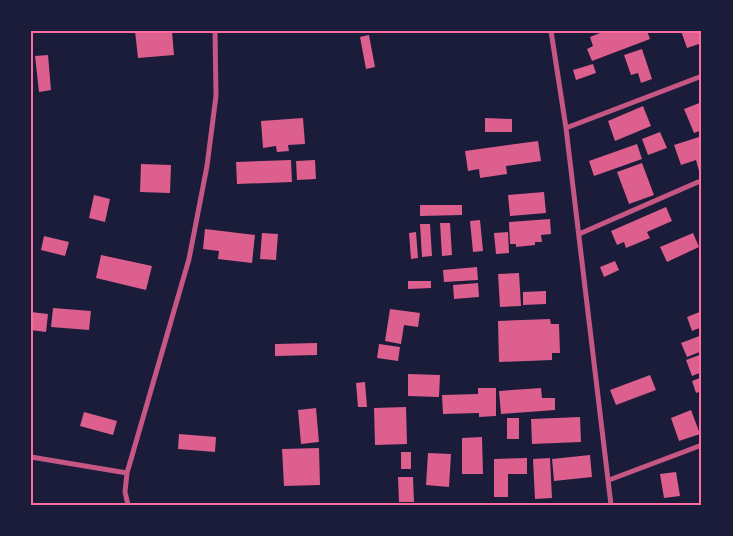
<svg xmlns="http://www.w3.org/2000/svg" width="733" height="536" viewBox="0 0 733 536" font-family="Cabin,sans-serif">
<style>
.building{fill:#dd5f8e}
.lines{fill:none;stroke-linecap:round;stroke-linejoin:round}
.minor{stroke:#c65784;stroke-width:5}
.neatline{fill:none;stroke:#ff6b9d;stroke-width:2}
</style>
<rect width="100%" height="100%" fill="#1b1b3a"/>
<!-- building -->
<path class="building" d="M135,31H172L174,55L138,58Z
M605,31H647L650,39L592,61L587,49L593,46L590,37Z
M681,31H702V43L687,48Z
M369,35L375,67L366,69L360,37Z
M642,49L652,79L641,83L638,73L631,75L624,55Z
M48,55L51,90L39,92L35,56Z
M593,64L596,73L576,80L573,70Z
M702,102V130L694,133L684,109Z
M643,106L651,126L615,141L608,121Z
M303,118L305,144L288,145L289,151L277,152L276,146L263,148L261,121Z
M485,118L512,119V132H485Z
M660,132L667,148L648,155L642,139Z
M702,136V170L699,171L696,160L681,165L674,145Z
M538,141L541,161L506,166L507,174L480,178L479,169L468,171L465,151Z
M637,144L642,159L594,176L589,161Z
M291,160L292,182L237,184L236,162Z
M315,160L316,179L297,180L296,161Z
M642,163L654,195L629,204L617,172Z
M141,164L171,165L170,193L140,192Z
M544,192L546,213L510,216L508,195Z
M94,195L110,199L105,222L89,218Z
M420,205H462V215L420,216Z
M666,207L672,221L647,232L650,238L626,248L624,242L617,245L611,231Z
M550,219L551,234L541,235L542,242H535V245L516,247V244H510L509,222Z
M480,220L483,251L473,252L470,221Z
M440,223H450L452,255L442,256Z
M420,224H430L432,256L422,257Z
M205,229L255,235L252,263L218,259L219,251L203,249Z
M416,232L418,258L411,259L409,233Z
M508,232L509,253L496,254L494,233Z
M262,233L278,234L276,260L260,259Z
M693,233L699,247L667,262L660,247Z
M44,236L69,242L65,256L41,250Z
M101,255L152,266L146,290L96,278Z
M615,261L619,270L604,277L600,267Z
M477,267L478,280L444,282L443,270Z
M519,273L521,306L500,307L498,274Z
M408,281H431V288L408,289Z
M478,283L479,297L454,299L453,285Z
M546,291V304L523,305V292Z
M53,308L91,311L89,330L51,327Z
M390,309L420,313L418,327L404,325L401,344L385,341Z
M702,311V327L692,331L687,317Z
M31,312L48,314L46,332L31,330Z
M550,319L551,324H559L560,353H552V360L499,362L498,321Z
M702,335V351L687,357L681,343Z
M317,343V355L275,356V344Z
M379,344L400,347L398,361L377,358Z
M702,354V372L692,376L686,360Z
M408,374L440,375L439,397L408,396Z
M650,375L656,390L616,405L610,390Z
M702,377V391L696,393L692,381Z
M365,382L367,407H358L356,383Z
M478,388H496V416L479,417V413L443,414L442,395L478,394Z
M541,388L542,398H555V410L501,414L499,391Z
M406,407L407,444L375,445L374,408Z
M316,408L319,442L301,444L298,410Z
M691,410L700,434L679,441L671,418Z
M84,412L117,421L113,435L80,426Z
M580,417L581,442L532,444L531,419Z
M507,418H519V439H507Z
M179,434L216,437L215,452L178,449Z
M482,437L483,474H462V438Z
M319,448L320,485L284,486L282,449Z
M401,452H411V469H401Z
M428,453L451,454L449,487L426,485Z
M590,455L592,477L554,481L552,459Z
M527,458V474H508V497H494V459Z
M550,458L552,498L535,499L533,459Z
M676,472L680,496L664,498L660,474Z
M398,477H413L414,502H399Z"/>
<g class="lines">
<!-- minor -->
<path class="minor" d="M551,31L566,128L611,505
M566,128L702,76
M579,234L698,182
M31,457L127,473
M609,480L702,445
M128,505L125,492L127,473L189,259L207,166L216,96L215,31"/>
</g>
<!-- border -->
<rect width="733" height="536" fill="none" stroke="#1b1b3a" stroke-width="65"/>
<rect x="32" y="32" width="668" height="472" class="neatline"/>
</svg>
